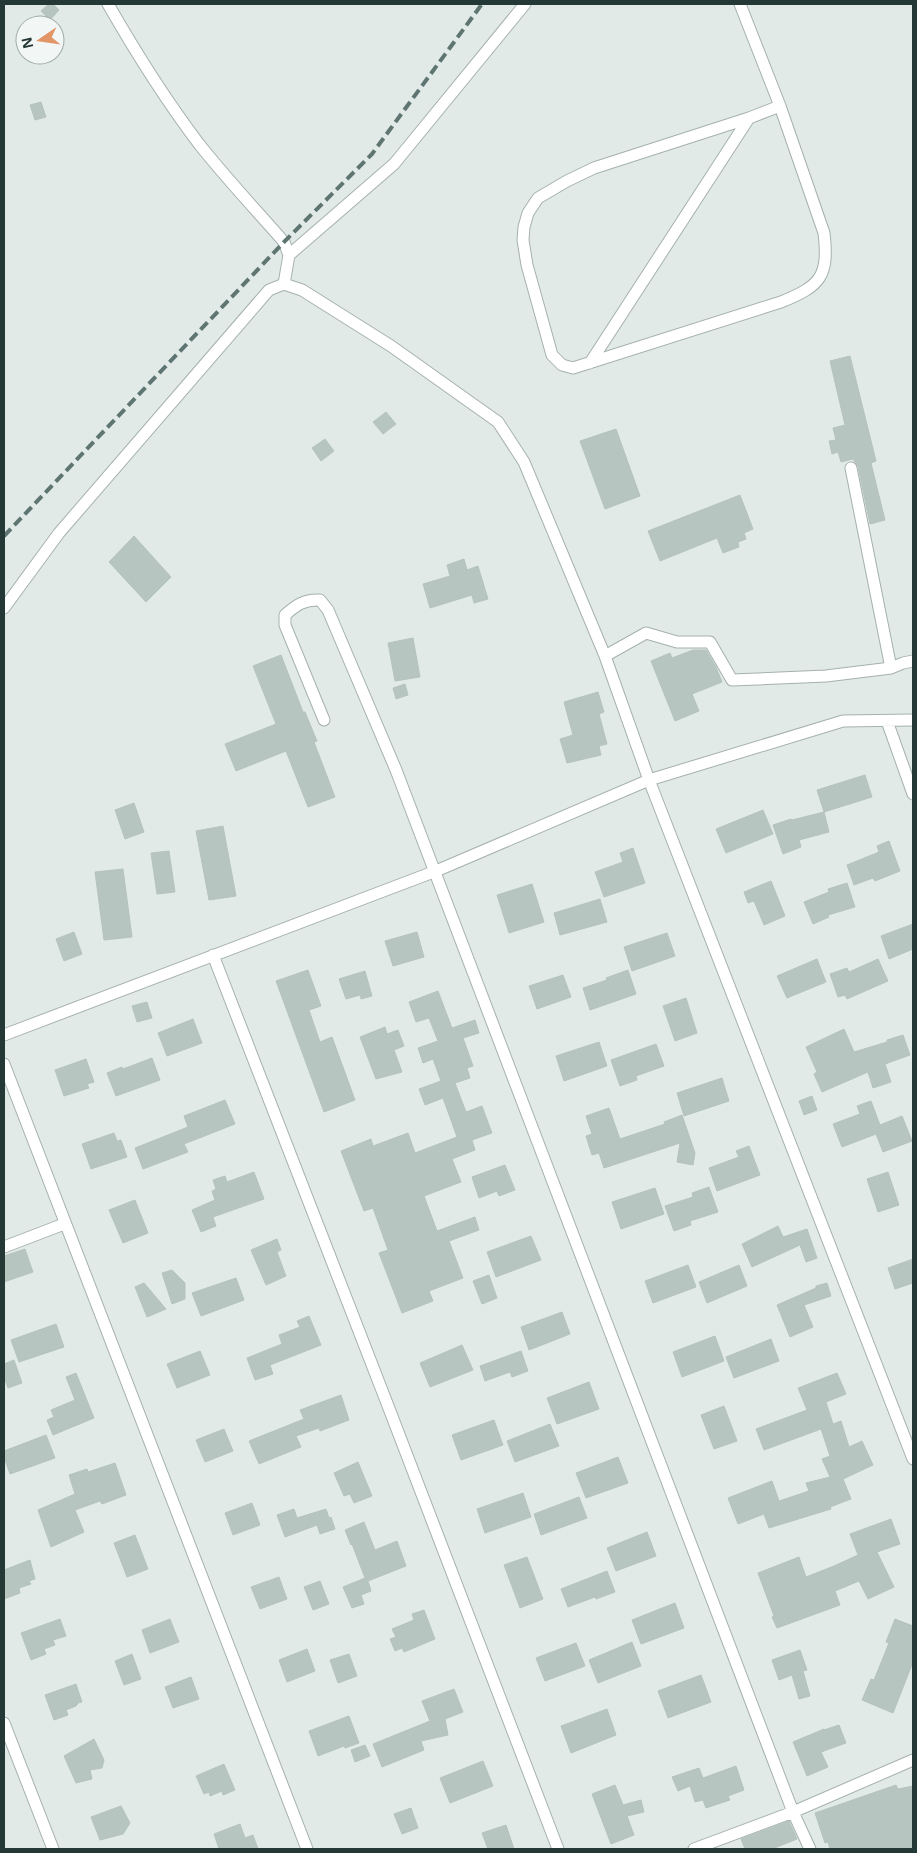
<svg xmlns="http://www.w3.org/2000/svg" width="917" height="1853" viewBox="0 0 917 1853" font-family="'Open Sans',sans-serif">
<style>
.building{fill:#b7c5c1;stroke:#b5c3bf}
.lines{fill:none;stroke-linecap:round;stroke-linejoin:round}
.street-casing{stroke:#a5b1af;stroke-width:13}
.street{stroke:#fff;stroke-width:11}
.rail{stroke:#5e7572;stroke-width:4;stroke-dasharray:10 5;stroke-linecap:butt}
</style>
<rect width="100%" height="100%" fill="#e2eae8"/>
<!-- building -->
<path class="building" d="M49,4H53L59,10L50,20L41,11Z
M41,102L46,117L35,120L30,105Z
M850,356L876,461L871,463L885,520L870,524L858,466L853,459L841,462L838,452L832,454L829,441L836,440L833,428L845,425L830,361Z
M386,412L396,424L383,434L373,422Z
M616,429L640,496L605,509L580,441Z
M325,439L334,451L321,461L312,448Z
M740,495L753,529L744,533L746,539L738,542L739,547L723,553L717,538L660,561L648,531Z
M134,536L171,577L146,602L109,562Z
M464,559L467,570L478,566L488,599L474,603L472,595L430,608L423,584L450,576L447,565Z
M413,638L420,677L395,681L388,643Z
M693,650H706L716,667L722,682L692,694L699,711L675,721L651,661L670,653L672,658Z
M281,655L303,712H305L317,741L314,742L335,797L308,807L286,751L236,771L225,744L276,724L253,666Z
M405,684L408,695L396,699L393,688Z
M598,692L604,712L599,714L607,744L599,746L601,755L567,763L560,739L573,735L564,702Z
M865,775L872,797L824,812L829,832L799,840L801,847L783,854L773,825L791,819L792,820L824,812L817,790Z
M134,803L144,832L125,839L115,810Z
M763,810L773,834L726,853L716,829Z
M223,826L236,896L209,900L196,831Z
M889,841L900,871L875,881L873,878L854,885L847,865L879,852L877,846Z
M633,848L645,883L604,897L595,872L623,862L620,853Z
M169,851L175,892L157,894L151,853Z
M123,869L132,937L104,940L95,872Z
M771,881L785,916L764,925L754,901L748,903L744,892Z
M847,883L855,907L828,915L829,917L813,924L804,902L829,892L828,889Z
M532,884L544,922L509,933L497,895Z
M600,899L607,922L560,935L554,913Z
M913,924V949L889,959L881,936Z
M74,932L82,954L64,961L56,939Z
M417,932L424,957L393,966L385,941Z
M667,933L675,956L632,971L624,947Z
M817,959L826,982L787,998L777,976Z
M878,959L888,981L847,999L845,995L838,997L830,974L847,968L849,972Z
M308,970L321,1006L309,1010L320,1042L332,1037L355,1100L324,1112L276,981Z
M628,970L636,994L590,1010L583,988L607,980L606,978Z
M365,971L372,996L361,999L360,995L346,999L339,979Z
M563,975L571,997L537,1009L529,986Z
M438,991L452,1028L475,1020L479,1033L463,1038L473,1066L467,1068L470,1078L455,1083L466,1112L482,1106L492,1133L472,1140L475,1150L452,1159L461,1182L424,1196L437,1231L475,1217L479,1230L449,1241L463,1278L429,1291L433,1301L402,1313L379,1253L388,1250L373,1208L364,1211L341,1151L371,1139L373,1146L408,1133L415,1153L457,1137L443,1098L425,1105L419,1089L441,1081L433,1059L423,1063L418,1048L438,1041L429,1018L416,1022L409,1002Z
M686,998L697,1033L675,1041L663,1006Z
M147,1002L152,1018L137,1022L132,1006Z
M193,1019L202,1043L167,1056L158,1033Z
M385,1027L387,1034L398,1030L404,1046L394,1050L402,1072L376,1079L360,1037Z
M844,1029L854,1052L887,1042V1040L903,1035L910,1055L885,1064L891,1082L873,1088L868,1072L822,1092L814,1074L817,1072L806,1047Z
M599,1042L607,1066L564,1081L556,1056Z
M656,1044L664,1066L636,1076L637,1080L620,1086L611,1060Z
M152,1058L160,1080L116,1096L107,1073L122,1067L123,1069Z
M86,1059L94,1082L87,1084L89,1088L64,1096L55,1070Z
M722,1078L729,1101L684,1116L677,1093Z
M812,1096L817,1110L804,1115L799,1101Z
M225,1100L235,1124L184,1144L188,1152L143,1169L135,1148L188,1127L184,1116Z
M871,1101L880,1125L902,1116L912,1141L883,1152L876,1134L842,1147L833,1124L860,1114L857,1106Z
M609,1108L620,1139L665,1124L664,1122L682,1115L695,1153L693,1165L677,1162L680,1143L604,1168L599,1153L592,1155L586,1136L592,1134L586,1116Z
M114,1133L117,1141L121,1140L127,1157L91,1169L82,1144Z
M749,1146L760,1175L717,1191L709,1168L739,1157L736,1151Z
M505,1165L515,1190L499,1196L497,1191L479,1198L472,1177Z
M254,1172L264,1199L213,1217L216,1226L201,1232L192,1210L215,1200L212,1191L216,1189L213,1180L225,1176L227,1182Z
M888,1172L899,1205L878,1212L867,1179Z
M709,1187L718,1212L690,1221L691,1225L674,1231L665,1206L693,1197L692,1193Z
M655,1188L664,1214L621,1229L612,1202Z
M135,1200L148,1233L123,1243L109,1210Z
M778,1226L783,1237L807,1229L817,1258L806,1262L800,1245L752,1267L742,1244Z
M531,1236L541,1260L496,1277L487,1252Z
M277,1239L281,1250L277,1252L286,1276L266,1285L251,1250Z
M25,1249L33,1272L4,1282V1256Z
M913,1259V1283L895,1289L888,1268Z
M688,1265L696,1287L653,1303L645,1281Z
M739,1265L747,1286L707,1303L699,1282Z
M172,1270L185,1283V1299L172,1304L162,1273Z
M489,1275L497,1298L482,1304L473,1281Z
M236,1278L244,1300L201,1316L192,1293Z
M144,1283L166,1309L147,1317L135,1287Z
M827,1283L831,1296L804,1305L813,1327L790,1337L777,1305L816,1288V1286Z
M562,1312L570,1334L529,1350L521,1327Z
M309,1316L321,1345L270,1365L273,1374L255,1380L247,1358L282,1344L279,1335L300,1327L297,1321Z
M56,1324L64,1347L19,1362L11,1340Z
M715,1336L724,1361L682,1377L673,1352Z
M771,1339L779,1361L734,1378L726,1357Z
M462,1345L473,1370L430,1387L420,1363Z
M200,1351L210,1375L177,1388L167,1364Z
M521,1351L528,1371L512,1377L510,1372L485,1381L480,1366Z
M14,1360L22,1383L8,1388L4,1377V1364Z
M76,1373L94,1418L53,1435L47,1420L54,1417L51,1410L75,1400L66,1377Z
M837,1373L846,1394L826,1402L833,1424L841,1421L849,1447L862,1441L873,1465L843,1479L851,1499L830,1507L831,1509L769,1528L764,1514L738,1524L728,1498L772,1481L779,1501L809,1491L806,1483L830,1477L822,1459L830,1456L821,1429L764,1450L756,1429L807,1410L798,1388Z
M589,1382L599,1409L557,1424L547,1398Z
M341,1395L349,1420L320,1431L319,1428L296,1436L301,1447L259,1464L249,1441L304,1419L300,1410Z
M724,1406L737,1441L714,1449L701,1415Z
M494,1420L503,1445L461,1460L452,1435Z
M550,1424L559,1446L515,1462L507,1441Z
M224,1429L233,1451L205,1462L196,1440Z
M46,1435L55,1458L10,1474L4,1457V1451Z
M618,1457L628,1483L586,1498L576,1473Z
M358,1462L372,1496L354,1503L350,1494L344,1496L334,1473Z
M115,1463L126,1495L102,1504L100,1501L75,1510L84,1532L51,1547L38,1510L75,1494L69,1475L87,1469L88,1472Z
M523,1493L531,1517L485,1533L477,1509Z
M579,1497L587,1518L541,1535L534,1514Z
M252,1503L260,1525L233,1535L225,1513Z
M294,1509L297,1518L326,1509L329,1518L331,1517L335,1529L320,1534L317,1525L285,1537L277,1515Z
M891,1519L900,1544L877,1552L894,1587L868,1599L859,1581L835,1591L840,1605L777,1628L772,1617L774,1616L758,1573L799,1557L806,1577L834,1566L858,1555L850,1534Z
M364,1522L375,1550L397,1541L406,1566L368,1581L371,1591L361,1595L364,1604L352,1608L343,1587L365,1578L352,1544L351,1545L345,1530Z
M647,1532L656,1556L616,1571L607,1548Z
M135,1535L148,1569L127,1577L114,1543Z
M527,1557L543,1599L520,1608L504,1565Z
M30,1560L35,1579L29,1581L31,1584L19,1588L20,1593L4,1599V1570Z
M607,1571L615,1592L596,1599L595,1597L568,1607L561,1589Z
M279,1577L287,1599L260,1609L251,1587Z
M320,1581L329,1604L313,1610L304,1587Z
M675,1603L684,1628L641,1644L632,1620Z
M424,1610L435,1639L404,1652L402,1648L395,1651L390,1639L396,1637L392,1629L414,1620L412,1614Z
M60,1619L66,1636L53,1640L55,1645L44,1649L46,1654L31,1660L21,1633Z
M170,1619L179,1642L150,1653L142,1630Z
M895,1619L913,1626V1662L893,1713L862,1700L871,1679L874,1680L889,1643L886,1642Z
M632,1642L641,1666L598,1683L589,1660Z
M576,1643L585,1666L545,1681L536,1658Z
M307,1649L315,1671L287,1682L279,1660Z
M800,1650L807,1670L803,1671L810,1696L799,1699L792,1675L779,1680L772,1660Z
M132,1654L141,1679L124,1685L115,1661Z
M349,1654L357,1676L338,1683L330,1660Z
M701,1675L711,1702L668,1718L658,1691Z
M191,1677L199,1699L173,1708L165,1687Z
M76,1684L82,1702L78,1703L76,1706L66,1710L68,1715L54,1720L45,1695Z
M454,1689L463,1712L445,1719L448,1735L421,1741L424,1750L382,1767L373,1744L430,1721L422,1701Z
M607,1709L616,1735L571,1753L561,1726Z
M349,1716L359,1743L345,1748L344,1746L318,1756L309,1731Z
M839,1725L846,1743L821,1752L828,1767L807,1776L793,1742L824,1729V1730Z
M94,1739L104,1760L102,1768L90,1770L92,1779L76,1783L64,1756Z
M365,1745L370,1756L355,1762L351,1750Z
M483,1761L493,1786L450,1803L440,1778Z
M224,1764L235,1790L223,1795L222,1791L210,1796L209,1792L204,1794L196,1776Z
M736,1766L744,1790L728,1796L730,1800L706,1808L703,1800L695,1802L690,1786L678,1791L672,1777L699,1768L703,1778Z
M615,1785L623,1805L641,1800L644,1812L627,1816L634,1835L611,1844L592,1794Z
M896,1785L898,1789L913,1786V1849H830L828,1842L825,1843L815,1813Z
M121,1806L130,1823L123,1834L100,1840L91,1817Z
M411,1808L418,1828L402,1834L394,1814Z
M789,1821L797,1839L772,1849H745L741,1839Z
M240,1824L245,1838L253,1835L258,1849H219L214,1834Z
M506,1825L514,1849H488L482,1833Z"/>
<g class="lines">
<!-- street casing -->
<g class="street-casing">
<path id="street" d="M108,4C136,53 165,99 199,144C226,178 256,210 284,242L289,255L284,284
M740,4L780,106L824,233C829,276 821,286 781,302L573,368L562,365L552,355L527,265L523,240L524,227L528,213L538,198L567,181L594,168L749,118L780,106
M289,255L394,164L525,4
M590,363L749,118
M851,468L891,668
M4,608L59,533L269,290L284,284L302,290L391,346L498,422L524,462L605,656L649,780L913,1459
M605,656L646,633L677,642H710L732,680L826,676L891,668L903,663L913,661
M324,720L285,625V615C296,605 305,599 320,600L328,610L396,770L793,1812L810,1849
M887,721L913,794
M213,955L390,1411L558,1849
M4,1035L436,871L649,780L843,721L913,720
M4,1064L307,1849
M4,1247L64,1224
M4,1723L53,1849
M694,1849L793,1812L913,1760"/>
</g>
<!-- street -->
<use href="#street" class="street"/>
<!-- rail -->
<path class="rail" d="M4,536L284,242L372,154L482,4"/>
</g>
<!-- border -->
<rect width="917" height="1853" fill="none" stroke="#243936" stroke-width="10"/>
<!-- north arrow -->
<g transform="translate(40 40) rotate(257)"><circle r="24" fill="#f2f7f5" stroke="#a0aba9"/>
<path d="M0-4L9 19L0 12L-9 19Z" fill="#e29668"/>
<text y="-8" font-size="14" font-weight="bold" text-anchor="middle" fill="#243936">N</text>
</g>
</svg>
